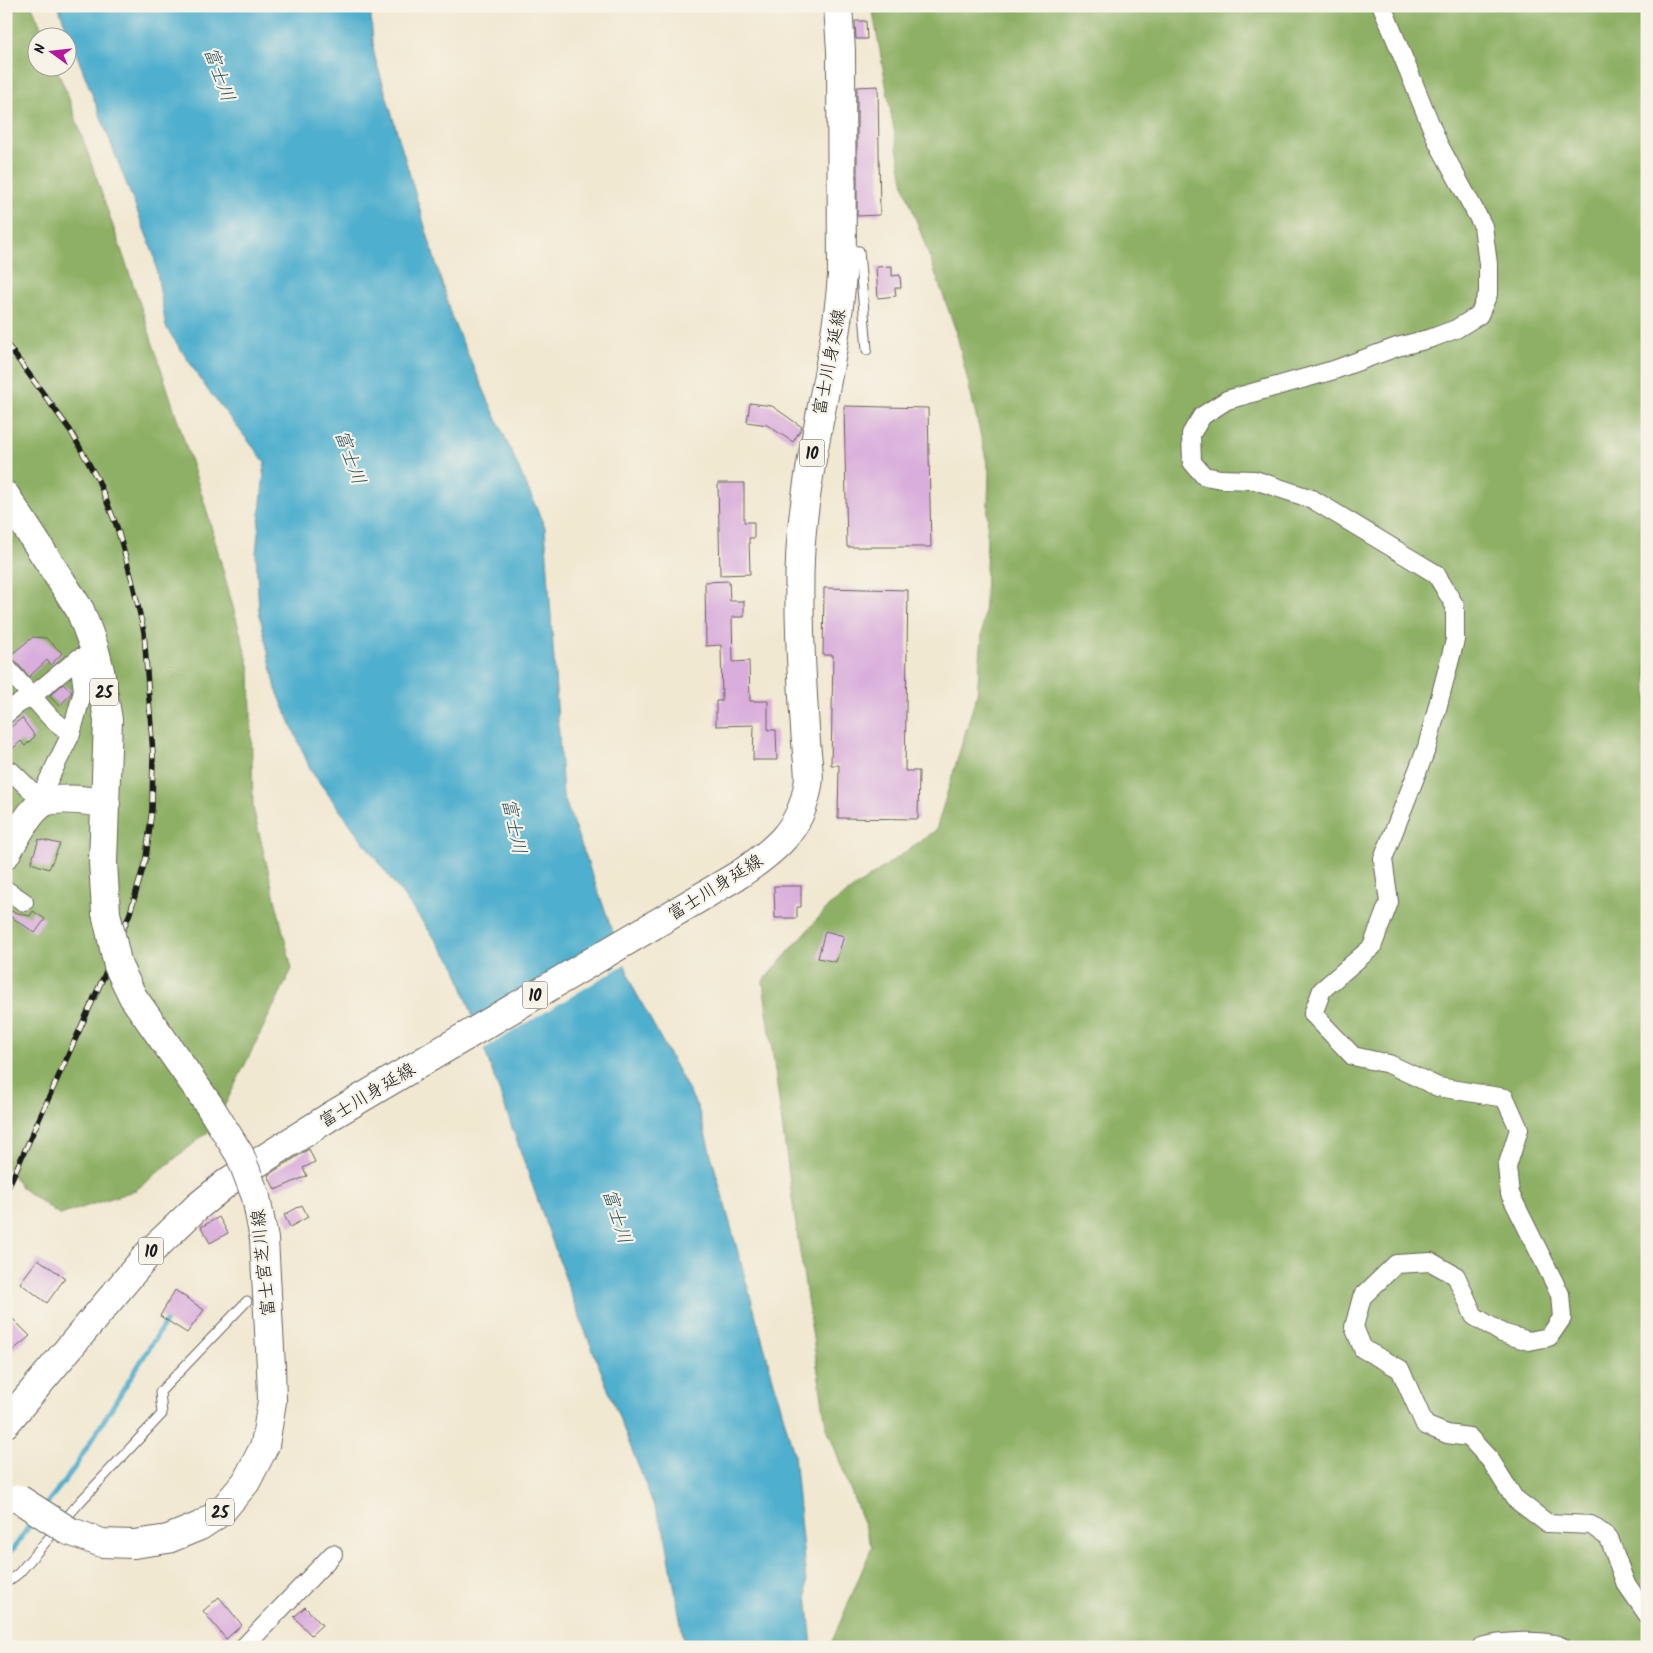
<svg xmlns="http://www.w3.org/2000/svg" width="1653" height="1653" viewBox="0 0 1653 1653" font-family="Kalam,'Klee One',sans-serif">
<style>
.forest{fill:#8eb065;stroke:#556640}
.water{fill:#50afce;stroke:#366675}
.pier{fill:#f1e8d1}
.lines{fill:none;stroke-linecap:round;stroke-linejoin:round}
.stream{stroke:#50afce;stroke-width:5}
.building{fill:#d9addc}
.lane-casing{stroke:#67635b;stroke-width:11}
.street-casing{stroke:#67635b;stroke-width:20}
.primary-casing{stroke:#67635b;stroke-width:30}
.lane{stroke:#fff;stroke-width:9}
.street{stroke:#fff;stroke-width:18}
.primary{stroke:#fff;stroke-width:28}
.rail-casing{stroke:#1c1c1c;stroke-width:5.5}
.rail{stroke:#f7f3e8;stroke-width:4;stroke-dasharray:11;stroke-linecap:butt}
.primary-bridge-casing{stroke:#67635b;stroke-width:30;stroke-linecap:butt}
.primary-bridge{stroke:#fff;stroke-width:28}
.labels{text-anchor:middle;stroke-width:4.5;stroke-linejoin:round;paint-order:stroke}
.shield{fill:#f7f3e8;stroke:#5e5c59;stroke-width:1}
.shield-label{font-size:16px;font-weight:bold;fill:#1c1c1c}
.street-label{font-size:18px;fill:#1c1c1c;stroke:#f7f3e8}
.water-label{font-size:19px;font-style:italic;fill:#315763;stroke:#f7f3e8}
</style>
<rect width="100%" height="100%" fill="#f7f3e8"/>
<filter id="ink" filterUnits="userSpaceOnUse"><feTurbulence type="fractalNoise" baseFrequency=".02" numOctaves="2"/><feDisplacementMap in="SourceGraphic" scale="10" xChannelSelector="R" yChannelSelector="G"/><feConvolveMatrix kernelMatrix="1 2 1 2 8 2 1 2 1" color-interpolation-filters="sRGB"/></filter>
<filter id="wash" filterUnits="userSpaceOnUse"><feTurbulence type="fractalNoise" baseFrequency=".0096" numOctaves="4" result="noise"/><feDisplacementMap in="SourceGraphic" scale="20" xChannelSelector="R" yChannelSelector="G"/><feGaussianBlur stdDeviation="1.12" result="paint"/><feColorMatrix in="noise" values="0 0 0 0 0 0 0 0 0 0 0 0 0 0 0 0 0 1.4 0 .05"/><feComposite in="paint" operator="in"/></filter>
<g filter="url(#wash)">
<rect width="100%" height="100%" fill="#f1e8d1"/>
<!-- forest -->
<path class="forest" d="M6,6H32L45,37L38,38V68H56L67,93L142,310L206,508L250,669L253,808L292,969L214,1127L136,1190L60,1215L22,1188L6,1166Z
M872,6H1647V912L1642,915L1647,933V1647H831V1644L872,1547L826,1425L793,1205L763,981L829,906L936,830L977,694L985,601L989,471L956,331L904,186Z"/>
<!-- water -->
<path class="water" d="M58,6H370L374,54L453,321L545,527L563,795L633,987L698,1108L794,1454L812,1647H685L665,1534L573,1300L455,966L311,771L276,689L259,611L256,554L265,462L207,389L166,327L154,255Z"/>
<!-- pier -->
<path class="pier" d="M617,936L627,963L482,1050L471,1021Z"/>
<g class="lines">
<!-- stream -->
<path class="stream" d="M44,1507L73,1470L166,1321
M6,1554L14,1548L34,1519"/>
</g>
<g id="blocks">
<!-- building -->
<path class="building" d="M855,21H866L867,39H856Z
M878,86L880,215L857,216V87Z
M892,266V276L900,275L901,288H895L896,296L878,298L876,267Z
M750,403L772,406L802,427L793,442L767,425L747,422Z
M844,406L928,408L931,547H847Z
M718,483H744V522H754V538H749L750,574L720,575Z
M729,581L730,601H744V617H732L733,662L749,661L750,701H768V730H776L777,760H753L754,725L716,726V701H722L721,645L706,646L705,582Z
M824,588L908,590L905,771H919L918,819L838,818L839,765H831L833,655H823Z
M33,637L46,638L62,653L51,665L47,660L29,677L14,660L8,657Z
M63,684L72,692L60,706L49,696Z
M22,718L35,736L25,746L21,741L6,755V731Z
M39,839L60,844L49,869L31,863Z
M774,886H801V907H797V918H775Z
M6,910L30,916L33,911L45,919L35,933L6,913Z
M825,931L844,936L836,962L818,958Z
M309,1149L315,1162L303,1168L307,1176L275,1190L268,1175Z
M302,1205L308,1217L290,1227L284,1215Z
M219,1217L228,1233L210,1243L201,1227Z
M38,1259L65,1278L47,1303L20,1283Z
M175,1290L204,1310L187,1333L160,1316Z
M6,1312L30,1336L6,1356Z
M219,1597L242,1625L226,1639L203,1611Z
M305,1607L322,1625L311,1635L294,1617Z"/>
</g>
</g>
<g filter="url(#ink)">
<use href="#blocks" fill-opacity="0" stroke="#67635b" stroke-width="1"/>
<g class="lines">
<!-- lane casing -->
<g class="lane-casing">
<path id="lane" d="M844,250L859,251L867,350
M6,1583L19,1573L79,1503L162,1414L160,1392L247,1301"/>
</g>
<!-- street casing -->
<g class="street-casing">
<path id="street" d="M1382,6L1438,143L1483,226L1488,264V294L1479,315L1456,329L1432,338L1397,347L1334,370L1227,400L1202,416L1191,434L1192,462L1204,476L1221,479L1255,480L1312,499L1436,574L1455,606V640L1427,747L1383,859L1389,902L1372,947L1322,990L1313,1014L1353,1056L1389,1064L1438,1087L1505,1098L1519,1129L1507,1167L1510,1194L1560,1294L1562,1318L1549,1337L1529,1341L1502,1333L1474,1316L1456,1276L1431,1262L1396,1264L1362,1297L1354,1327L1363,1349L1400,1369L1425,1425L1447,1434L1469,1437L1491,1461L1514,1498L1547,1523L1591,1525L1609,1538L1625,1582L1647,1614
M6,667L50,717L71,734
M6,714L18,704L31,697L79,658
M11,771L44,803
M44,803V789L71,734L83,691L79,658
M6,890L24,902
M244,1647L333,1554
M1481,1647C1498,1642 1547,1638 1562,1647"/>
</g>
<!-- primary casing -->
<g class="primary-casing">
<path id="primary" d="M6,496L80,610L94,647L100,671L108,720L103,862L106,913
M6,854C15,839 28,812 43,803C56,796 90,801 106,803
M6,1423L149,1253L197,1207L229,1181L331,1116L740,874C775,850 801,830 808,785C810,778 808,769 808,762C806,746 805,730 804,713C801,662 798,610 800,559C804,463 835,371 842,275L841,51L838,6
M69,1531L102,1543L134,1544L168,1539L200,1526L221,1512L246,1482L265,1445L272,1401L271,1367"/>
</g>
<!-- lane -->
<use href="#lane" class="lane"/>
<!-- street -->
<use href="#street" class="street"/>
<!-- primary -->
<use href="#primary" class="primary"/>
<!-- rail casing -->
<g class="rail-casing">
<path id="rail" d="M6,343L70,430L98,480L117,527L132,580L144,632L153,754L152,809L146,858L130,913L104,976L6,1192"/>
</g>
<!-- rail -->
<use href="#rail" class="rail"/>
<!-- primary-bridge casing -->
<g class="primary-bridge-casing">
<path id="primary-bridge" d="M106,913L118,966L133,997L209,1105L240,1155L256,1197L264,1239L271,1367
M19,1499L69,1531"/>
</g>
<!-- primary-bridge -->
<use href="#primary-bridge" class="primary-bridge"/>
</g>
</g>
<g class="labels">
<!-- shield labels -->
<g class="shield">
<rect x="799.5" y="439.5" width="25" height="27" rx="4"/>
<rect x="90" y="678.5" width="28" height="27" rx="4"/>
<rect x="522.5" y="981.5" width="25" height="27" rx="4"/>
<rect x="138.5" y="1237.5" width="25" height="27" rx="4"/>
<rect x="206" y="1498.5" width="28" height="27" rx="4"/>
</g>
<g class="shield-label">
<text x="812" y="459">10</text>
<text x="104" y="698">25</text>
<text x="535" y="1001">10</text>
<text x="151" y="1257">10</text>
<text x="220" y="1518">25</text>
</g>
<!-- street labels -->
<g class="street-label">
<text transform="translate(829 362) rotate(-79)" y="6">富士川身延線</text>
<text transform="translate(715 887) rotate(-32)" y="6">富士川身延線</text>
<text transform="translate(367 1095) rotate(-31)" y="6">富士川身延線</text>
<text transform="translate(263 1263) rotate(-96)" y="6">富士宮芝川線</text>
</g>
<!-- water labels -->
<g class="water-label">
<text transform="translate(220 74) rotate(70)" y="7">富士川</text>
<text transform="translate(351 457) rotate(70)" y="7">富士川</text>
<text transform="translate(515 826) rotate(78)" y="7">富士川</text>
<text transform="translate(618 1216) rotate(72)" y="7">富士川</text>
</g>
</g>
<!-- margin -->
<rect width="1653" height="1653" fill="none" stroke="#f7f3e8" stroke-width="25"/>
<!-- north arrow -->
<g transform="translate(52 52) rotate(285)"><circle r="24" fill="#f7f3e8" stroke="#9f9d96"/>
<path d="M0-4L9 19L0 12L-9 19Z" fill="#b5179e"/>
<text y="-8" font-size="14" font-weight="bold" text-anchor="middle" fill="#1c1c1c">N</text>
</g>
</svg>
